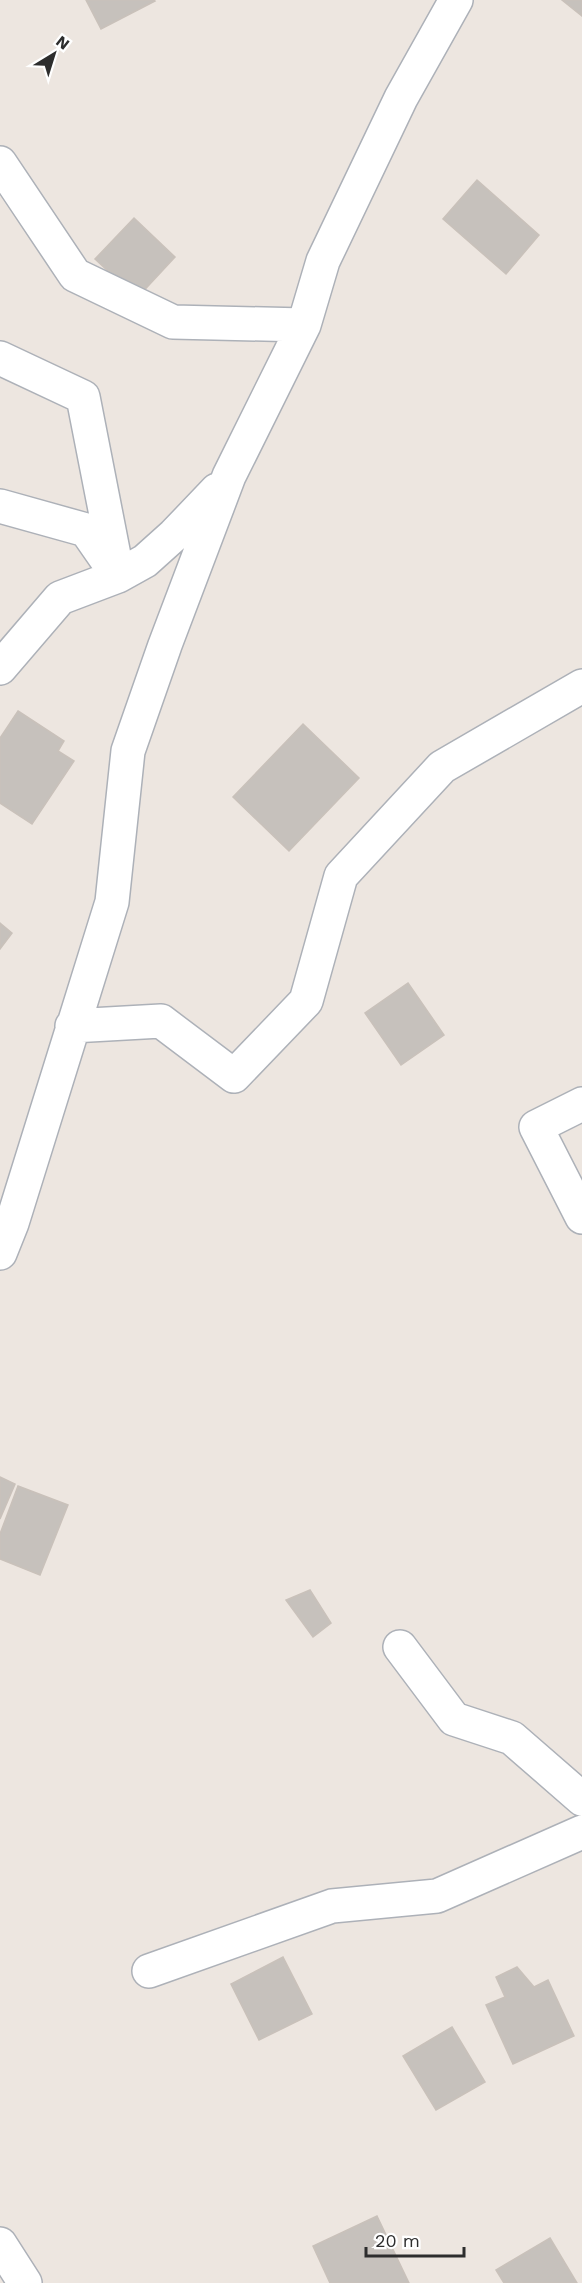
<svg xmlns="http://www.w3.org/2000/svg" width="582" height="2283" viewBox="0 0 582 2283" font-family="'Work Sans',sans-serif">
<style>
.building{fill:#c6c1bc;stroke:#c9c1ba;stroke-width:1.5}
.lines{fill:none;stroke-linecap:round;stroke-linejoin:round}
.minor-casing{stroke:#adb1b8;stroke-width:36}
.minor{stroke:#fff;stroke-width:33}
</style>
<rect width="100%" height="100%" fill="#ede6e0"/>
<!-- building -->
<path class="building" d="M86,0H154L155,1L101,29Z
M562,0H582V16Z
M477,180L539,235L506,274L443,219Z
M134,218L175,257L137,298L95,259Z
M18,711L64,741L58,751L74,761L32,824L0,803V738Z
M303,724L359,778L289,851L233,797Z
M0,923L12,933L0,949Z
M408,983L444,1035L401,1065L365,1013Z
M0,1477L15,1484L0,1519Z
M18,1486L68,1505L40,1575L0,1559V1534Z
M310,1590L331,1623L313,1637L286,1600Z
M283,1957L312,2014L259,2040L231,1984Z
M517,1967L534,1987L548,1980L574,2036L513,2064L486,2005L505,1997L496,1977Z
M452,2027L485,2082L436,2110L403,2056Z
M377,2216L409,2283H330L313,2246Z
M550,2238L577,2283H504L496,2270Z"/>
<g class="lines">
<!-- minor casing -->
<g class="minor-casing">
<path id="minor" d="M0,163L75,275L173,322L304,325
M0,358L83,397L118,576
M0,506L86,530L111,566
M0,668L60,598L118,576L145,561L174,535L217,490
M72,1026L161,1021L234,1076L306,1001L341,876L442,767L582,686
M582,1104L536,1127L582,1217
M0,1253L12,1223L112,902L128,751L165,645L229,476L304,325L323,261L401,98L456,0
M400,1647L454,1719L512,1738L582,1799
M149,1971L332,1906L437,1896L582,1832
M0,2244L25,2283"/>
</g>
<!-- minor -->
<use href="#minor" class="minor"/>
</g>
<!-- north arrow -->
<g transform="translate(54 54) rotate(38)" stroke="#ffffff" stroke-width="4.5" paint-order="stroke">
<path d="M0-4.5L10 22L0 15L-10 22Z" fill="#2d2d2d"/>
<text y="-9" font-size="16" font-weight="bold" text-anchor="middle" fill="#2d2d2d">N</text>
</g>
<!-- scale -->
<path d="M366 2247v9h98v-9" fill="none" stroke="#2d2d2d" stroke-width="3"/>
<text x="375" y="2247" font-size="18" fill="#2d2d2d" stroke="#ffffff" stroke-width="4.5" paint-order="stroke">20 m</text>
</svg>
